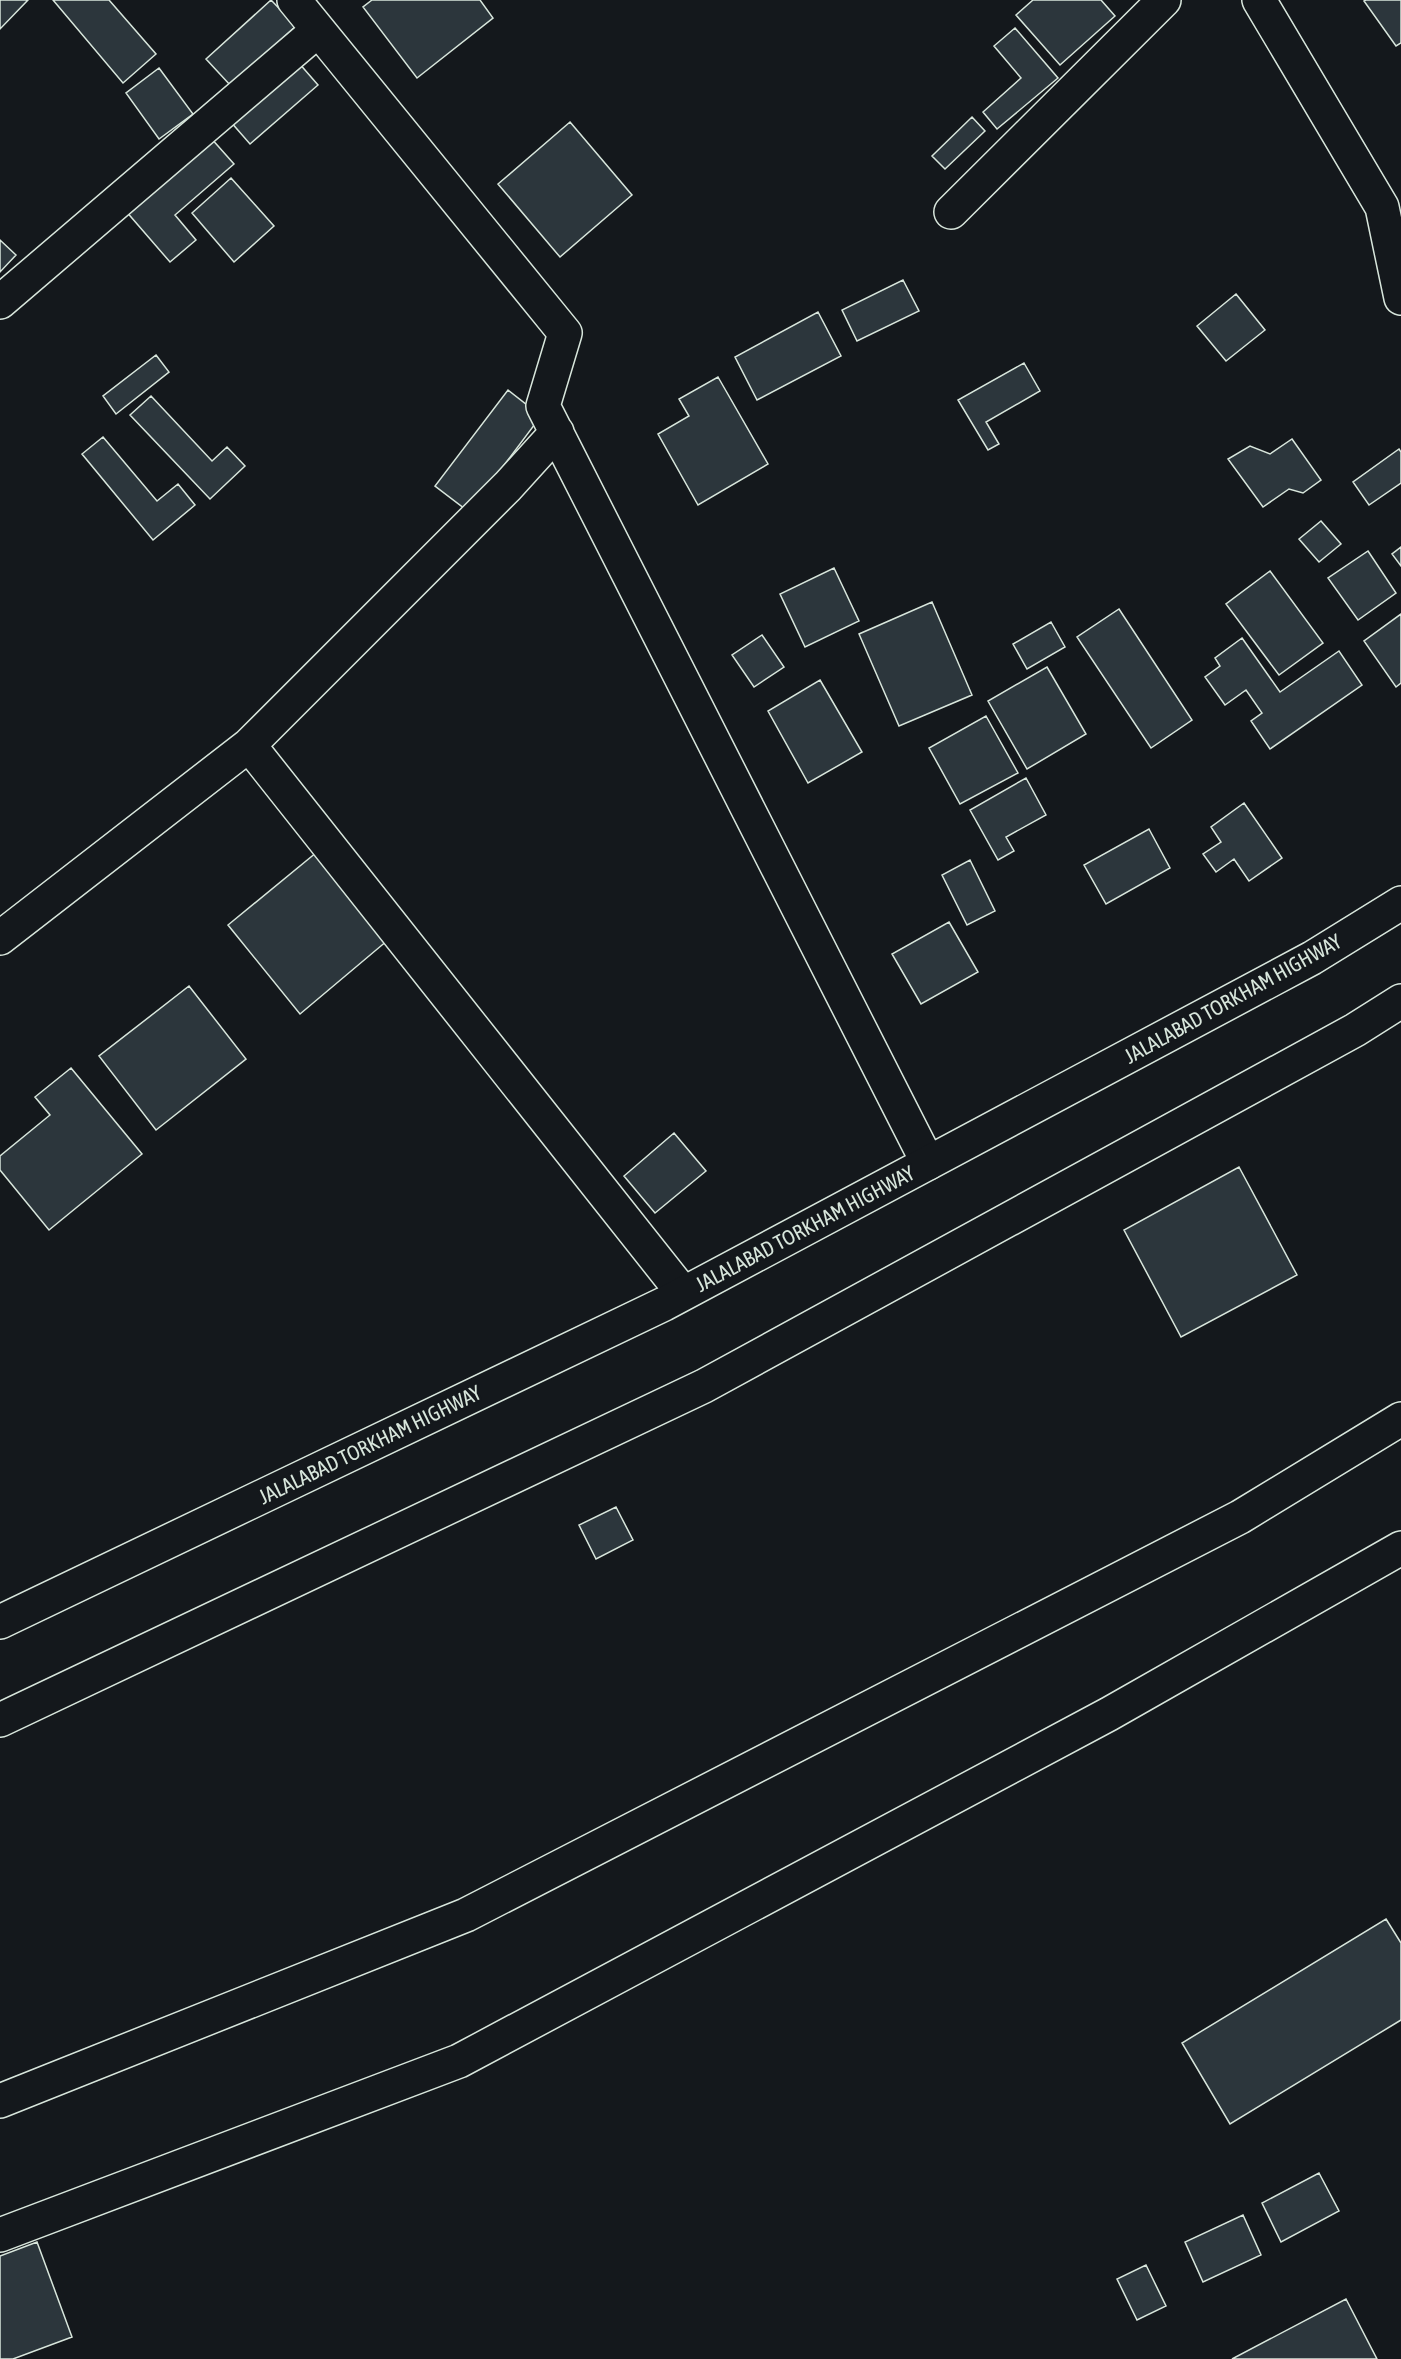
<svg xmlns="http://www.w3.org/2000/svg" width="1401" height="2359" viewBox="0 0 1401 2359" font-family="'Asap Condensed',sans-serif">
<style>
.building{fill:#2c363c;stroke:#d8e6dc;stroke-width:1.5}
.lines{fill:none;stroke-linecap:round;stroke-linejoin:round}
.minor-casing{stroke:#d8e6dc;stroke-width:36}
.trunk-casing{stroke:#d8e6dc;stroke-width:36}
.minor{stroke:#14181c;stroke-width:33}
.trunk{stroke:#14181c;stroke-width:33}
.labels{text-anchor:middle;stroke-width:4.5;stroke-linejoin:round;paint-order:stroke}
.street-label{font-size:21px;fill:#d8e6dc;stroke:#14181c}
</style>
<rect width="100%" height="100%" fill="#14181c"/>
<!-- building -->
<path class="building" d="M0,0H28L0,29Z
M53,0H109L156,54L123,83Z
M271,0L296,26L231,86L206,59Z
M372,0H480L493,18L417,78L363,7Z
M1033,0H1101L1115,16L1060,65L1016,15Z
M1366,0H1401V43L1396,46L1364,1Z
M1015,28L1058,78L997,129L983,112L1021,78L994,46Z
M298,62L318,85L250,144L230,121Z
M159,68L193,114L159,139L126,93Z
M972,117L985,131L945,169L932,156Z
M570,122L632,195L560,257L498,184Z
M210,137L234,164L175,215L196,240L170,262L125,210Z
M231,178L274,226L234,262L192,213Z
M0,240L16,255L0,272Z
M903,280L919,311L857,341L842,310Z
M1236,294L1265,330L1226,361L1197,326Z
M818,312L841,356L757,400L735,357Z
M156,355L169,372L116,414L103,396Z
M1024,363L1040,391L986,422L999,444L988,450L958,400Z
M718,377L768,464L698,505L658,434L689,416L679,399Z
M508,390L541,416L469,512L435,486Z
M151,396L212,461L227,447L245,466L210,499L130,415Z
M103,437L157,501L178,484L195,505L153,540L82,454Z
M1292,439L1321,480L1303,493L1289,489L1263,507L1228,459L1250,446L1270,454Z
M1399,449L1401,452V483L1369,505L1353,482Z
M1321,521L1341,544L1319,562L1299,539Z
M1401,547V566L1392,554Z
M1368,551L1396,593L1358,620L1328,578Z
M834,568L859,621L805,647L780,594Z
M1270,571L1323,643L1279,675L1226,604Z
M932,602L972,695L899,726L859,634Z
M1119,609L1192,720L1151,748L1077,637Z
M1401,614V683L1396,687L1364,641Z
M1051,622L1065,647L1027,669L1013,644Z
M762,635L784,667L754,687L732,655Z
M1242,638L1280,692L1339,651L1362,685L1270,749L1251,721L1262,713L1246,690L1225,705L1205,677L1220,666L1215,658Z
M1047,667L1086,734L1027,769L988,701Z
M820,680L862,752L808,783L768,711Z
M986,716L1018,773L960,804L929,748Z
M1026,778L1046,815L1006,837L1014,851L998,860L970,810Z
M1244,803L1282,858L1249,881L1234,859L1216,872L1203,854L1221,842L1211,827Z
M1149,829L1170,868L1106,904L1084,865Z
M317,852L388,940L300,1014L228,925Z
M970,860L995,911L967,925L942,875Z
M949,922L978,972L921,1004L892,954Z
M189,986L246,1059L156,1130L99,1056Z
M71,1068L142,1154L49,1230L0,1170V1156L50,1115L35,1097Z
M674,1133L706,1171L655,1213L624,1176Z
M1239,1167L1297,1275L1181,1337L1124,1230Z
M616,1507L633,1540L596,1559L579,1525Z
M1386,1919L1401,1943V2020L1230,2124L1182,2043Z
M1319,2173L1339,2211L1281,2242L1262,2203Z
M1243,2215L1261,2255L1203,2282L1185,2242Z
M37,2242L72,2337L13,2359H0V2256Z
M1146,2265L1166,2306L1137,2320L1117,2279Z
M1346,2299L1377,2359H1232Z"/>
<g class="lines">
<!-- minor casing -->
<g class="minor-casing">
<path id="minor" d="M294,0L565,333L543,406L928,1163
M1259,0L1382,207L1401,298
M951,212L1164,0
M0,302L317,31
M249,745L683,1293
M0,938L249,745L508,486L557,432
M0,2101L466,1915L1240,1517L1401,1419
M0,2235L459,2061L1109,1714L1401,1548"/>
</g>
<!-- trunk casing -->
<g class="trunk-casing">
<path id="trunk" d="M0,1622L664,1304L1312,958L1401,903
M0,1720L704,1386L1355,1030L1401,1001"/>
</g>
<!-- minor -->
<use href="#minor" class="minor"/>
<!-- trunk -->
<use href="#trunk" class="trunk"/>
</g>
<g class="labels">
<!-- street labels -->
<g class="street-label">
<text transform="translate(1233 999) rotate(-29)" y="7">JALALABAD TORKHAM HIGHWAY</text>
<text transform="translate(805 1229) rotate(-28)" y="7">JALALABAD TORKHAM HIGHWAY</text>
<text transform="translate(370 1445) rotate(-26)" y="7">JALALABAD TORKHAM HIGHWAY</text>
</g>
</g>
</svg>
